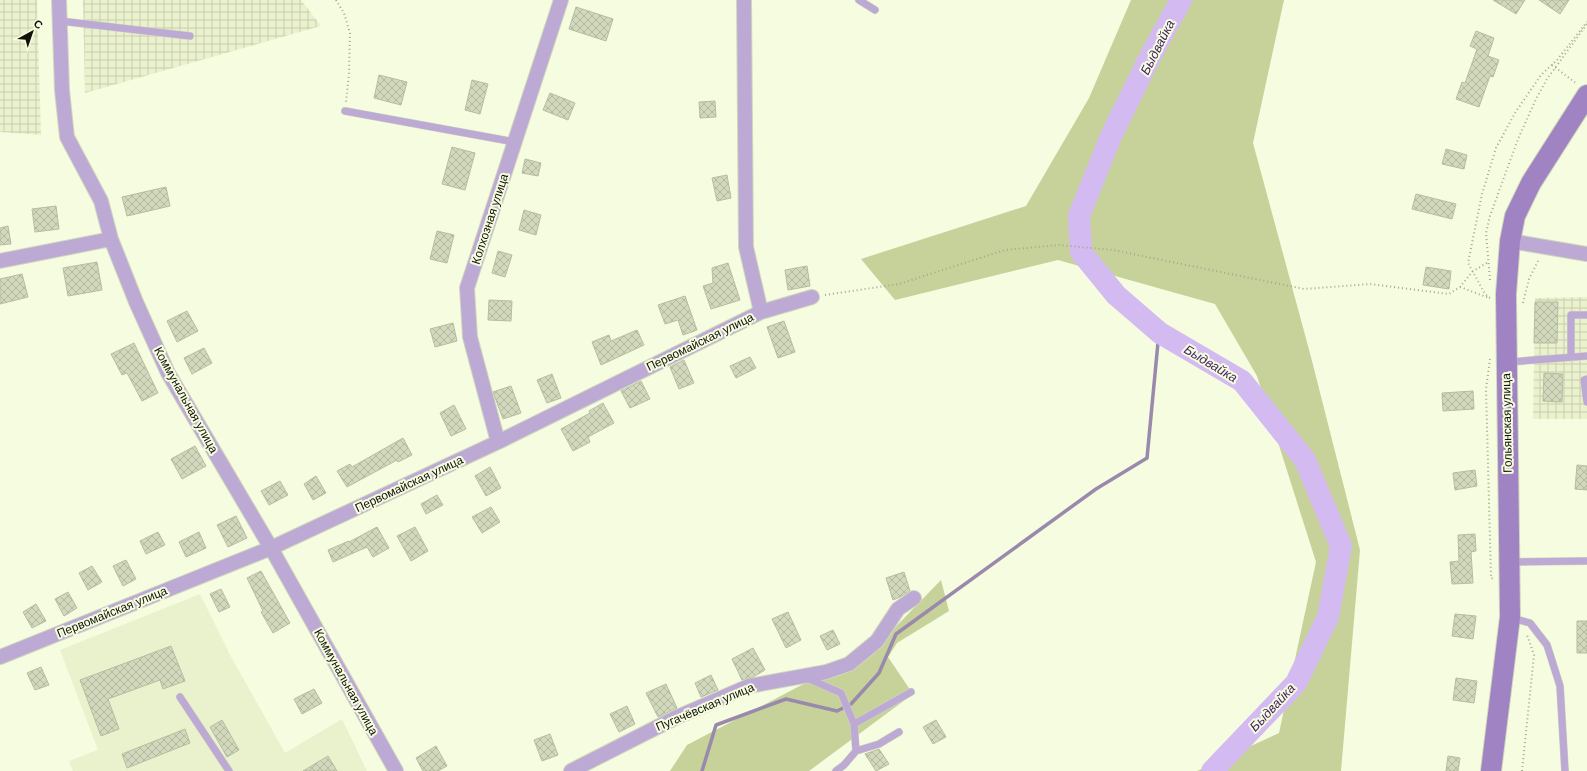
<svg xmlns="http://www.w3.org/2000/svg" width="1587" height="771" viewBox="0 0 1587 771" font-family="Arial,sans-serif">
<style>
.built{fill:#eaf1cd}
.industrial{fill:url(#industrial-grid)}
.grass{fill:#c7d19a}
.lines{fill:none;stroke-linecap:round;stroke-linejoin:round}
.stream{stroke:#9989ac;stroke-width:3.5}
.river{stroke:#d3bbf2;stroke-width:22}
.building{fill:url(#building-cross-hatch);stroke:#b7bda1}
.service-casing{stroke:#d1d7bd;stroke-width:8}
.minor-casing{stroke:#d1d7bd;stroke-width:16}
.secondary-casing{stroke:#d1d7bd;stroke-width:22}
.path{stroke:#a2a791;stroke-width:2;stroke-dasharray:1 3;stroke-linecap:butt}
.service{stroke:#bcaad5;stroke-width:7}
.minor{stroke:#bcaad5;stroke-width:14}
.secondary{stroke:#9f83c2;stroke-width:20}
.labels{text-anchor:middle;stroke-width:4;stroke-linejoin:round;paint-order:stroke}
.street-label{font-size:12px;fill:#111309;stroke:#f6fcdf}
.water-label{font-size:13px;font-style:italic;fill:#3f1f5f;stroke:#f6fcdf}
</style>
<defs>
<pattern id="industrial-grid" width="8" height="8" patternUnits="userSpaceOnUse"><rect width="8" height="8" fill="#eaf1cd"/><path d="M0 4h8M4 0v8" fill="none" stroke="#c8ceaf"/></pattern>
<pattern id="building-cross-hatch" width="8" height="8" patternUnits="userSpaceOnUse"><rect width="8" height="8" fill="#d2d8bc"/><path d="M0 0l8 8M0 8l8-8" fill="none" stroke="#b3b8a0"/></pattern>
</defs>
<rect width="100%" height="100%" fill="#f6fcdf"/>
<!-- built -->
<path class="built" d="M200,594L230,655L285,753L342,719L367,771H73L69,761L98,750L60,650Z"/>
<!-- industrial -->
<path class="industrial" d="M0,0H37L41,135L0,132Z
M83,0H301L321,26L85,93Z
M1587,297V419H1533L1535,298Z"/>
<!-- grass -->
<path class="grass" d="M1131,0H1284L1253,143L1311,357L1360,550L1341,771H1197L1279,733L1316,562L1257,376L1215,304L1058,260L895,300L861,259L1026,206L1089,98Z
M941,580L949,611L897,643L888,657L913,694L809,771H670L687,745L878,645Z"/>
<g class="lines">
<!-- stream -->
<path class="stream" d="M702,771L716,725L786,699L837,711L851,704L879,673L896,634L1096,489L1147,458L1159,332"/>
<!-- river -->
<path class="river" d="M1181,0L1150,57L1111,136L1079,216L1081,252L1116,295L1160,333L1242,381L1305,460L1341,546L1328,617L1296,683L1212,771"/>
</g>
<!-- building -->
<path class="building" d="M1493,0H1525L1516,14Z
M1539,0H1569L1560,14Z
M576,7L613,19L606,41L569,29Z
M1476,31L1494,38L1488,56L1499,60L1493,77L1490,76L1479,107L1456,99L1462,82L1465,83L1477,49L1470,46Z
M379,75L407,82L401,105L374,98Z
M472,80L488,84L480,114L465,110Z
M550,93L575,103L568,120L543,110Z
M715,101L716,117L700,118L699,102Z
M452,147L475,153L465,190L442,184Z
M1446,149L1467,155L1464,169L1442,164Z
M525,159L541,163L538,176L522,173Z
M727,175L731,198L717,201L712,178Z
M166,187L170,206L127,216L122,197Z
M1416,194L1456,204L1452,219L1412,209Z
M56,206L59,229L35,232L32,209Z
M524,210L541,215L536,235L519,230Z
M8,226L11,244L0,245V228Z
M437,231L454,235L447,263L430,259Z
M498,251L512,255L505,277L492,273Z
M97,262L102,290L68,296L63,268Z
M728,263L740,300L711,309L703,286L713,283L712,268Z
M807,266L810,286L788,290L785,270Z
M1426,267L1451,271L1449,289L1423,285Z
M22,274L28,297L0,304V279Z
M685,296L697,330L683,335L678,320L665,324L658,305Z
M489,300L512,301L511,321L488,320Z
M1535,302H1558L1557,343H1534Z
M187,311L198,331L177,342L167,321Z
M784,321L795,352L778,358L767,327Z
M453,323L457,341L435,347L430,329Z
M637,330L644,345L601,365L592,342L609,335L611,341Z
M134,343L158,393L142,401L127,373L122,375L111,354Z
M204,348L212,363L192,374L184,358Z
M750,357L756,368L736,378L730,366Z
M684,360L694,383L679,389L670,367Z
M1544,373L1563,374L1562,402L1543,401Z
M552,374L561,398L547,403L537,380Z
M641,381L650,399L630,408L621,391Z
M511,386L521,413L503,419L493,392Z
M1473,391L1474,409L1443,411L1442,393Z
M603,403L614,423L588,437L590,442L573,451L561,429L590,413L589,411Z
M454,405L466,429L451,436L440,413Z
M403,438L412,455L398,462L397,460L347,487L337,471L350,464L352,467Z
M195,446L206,466L182,479L171,459Z
M1577,465L1587,466V490L1575,489Z
M490,467L501,488L486,496L475,476Z
M1475,470L1477,486L1455,490L1453,473Z
M316,476L326,493L313,500L304,484Z
M280,481L288,495L269,505L261,491Z
M437,495L443,505L426,514L421,504Z
M491,507L500,522L482,533L472,517Z
M236,516L247,538L228,547L217,525Z
M377,527L389,548L373,557L367,547L333,562L328,550L349,541V542Z
M415,527L428,551L411,561L397,536Z
M158,532L165,545L146,554L140,541Z
M199,532L206,548L186,557L179,542Z
M1475,534L1476,551L1471,552L1473,583L1452,584L1450,562L1459,561L1458,535Z
M126,560L136,579L123,586L113,566Z
M92,566L102,582L88,590L79,573Z
M261,571L290,623L273,633L261,612L263,611L247,578Z
M904,572L910,591L900,597L893,600L886,578Z
M221,589L230,607L219,612L210,594Z
M68,592L77,608L64,616L55,599Z
M36,604L46,621L32,628L23,612Z
M788,612L801,640L786,648L772,619Z
M1455,614L1476,616L1473,639L1452,636Z
M1577,621H1587V653H1577Z
M833,630L840,644L827,650L820,636Z
M171,646L185,681L163,689L160,680L108,699L119,729L101,736L80,680Z
M753,648L765,670L753,677L742,680L732,659Z
M41,667L49,685L35,690L27,673Z
M711,675L718,690L701,697L695,683Z
M1456,678L1477,681L1474,703L1453,700Z
M666,684L677,708L658,717L646,693Z
M314,689L322,703L302,714L294,699Z
M627,706L635,724L619,732L610,714Z
M222,720L239,750L227,757L210,727Z
M936,720L946,737L933,744L923,727Z
M185,729L190,743L127,768L122,754Z
M550,734L558,755L542,761L534,740Z
M436,746L447,766L438,771H423L416,758Z
M879,749L889,764L876,771L865,754Z
M328,756L337,771H303Z
M1448,756L1460,758L1458,771H1446Z"/>
<g class="lines">
<!-- service casing -->
<g class="service-casing">
<path id="service" d="M859,0L875,10
M60,21L190,36
M345,111L515,142
M1571,357V315H1587
M1509,362L1587,356
M1587,379L1584,380L1587,402
M1511,562L1587,561
M1512,618L1530,623L1547,645L1560,686L1565,771
M807,678L841,693L854,724L911,692
M180,697L229,771
M856,751L879,744L899,732
M836,771L844,765L856,751L854,724"/>
</g>
<!-- minor casing -->
<g class="minor-casing">
<path id="minor" d="M59,0L62,90L67,137L101,201L111,239L136,302L168,373L271,548L396,771
M744,0L746,247L761,312
M1510,241L1587,254
M0,261L111,239
M498,442L470,337L467,288L561,0
M0,657L271,548L498,442L761,312L812,297
M571,771L675,718L749,686L826,672L849,664L877,641L898,609L914,598"/>
</g>
<!-- secondary casing -->
<g class="secondary-casing">
<path id="secondary" d="M1491,771L1510,617L1506,294L1510,241L1515,216L1531,183L1587,95"/>
</g>
<!-- path -->
<path class="path" d="M336,0L344,13L350,33L349,74L346,102
M1552,65L1577,84
M1490,280L1486,233L1490,216L1518,139L1536,99L1547,79L1587,24
M1460,287L1489,298
M825,295L899,284L1005,250L1059,245L1113,250L1304,289L1370,284L1449,294L1460,287L1472,272L1488,262
M1490,298L1485,294L1468,263L1482,194L1496,148L1515,113L1541,75L1557,60L1587,22
M1523,303L1529,279L1539,259
M1490,359L1486,389L1491,578L1494,579
M1522,771L1534,655L1527,635"/>
<!-- service -->
<use href="#service" class="service"/>
<!-- minor -->
<use href="#minor" class="minor"/>
<!-- secondary -->
<use href="#secondary" class="secondary"/>
</g>
<g class="labels">
<!-- street labels -->
<g class="street-label">
<text transform="translate(490 219) rotate(-72)" y="4">Колхозная улица</text>
<text transform="translate(700 342) rotate(-26)" y="4">Первомайская улица</text>
<text transform="translate(186 400) rotate(61)" y="4">Коммунальная улица</text>
<text transform="translate(1507 423) rotate(-91)" y="4">Гольянская улица</text>
<text transform="translate(409 484) rotate(-25)" y="4">Первомайская улица</text>
<text transform="translate(112 612) rotate(-22)" y="4">Первомайская улица</text>
<text transform="translate(346 682) rotate(61)" y="4">Коммунальная улица</text>
<text transform="translate(705 707) rotate(-23)" y="4">Пугачёвская улица</text>
</g>
<!-- water labels -->
<g class="water-label">
<text transform="translate(1157 47) rotate(-63)" y="5">Быдвайка</text>
<text transform="translate(1211 363) rotate(31)" y="5">Быдвайка</text>
<text transform="translate(1272 707) rotate(-47)" y="5">Быдвайка</text>
</g>
</g>
<!-- north arrow -->
<g transform="translate(32 32) rotate(40)" stroke="#f6fcdf" stroke-width="3" paint-order="stroke">
<path d="M0-3L7 15L0 10L-7 15Z" fill="#111309"/>
<text y="-6" font-size="11" font-weight="bold" text-anchor="middle" fill="#111309">С</text>
</g>
</svg>
